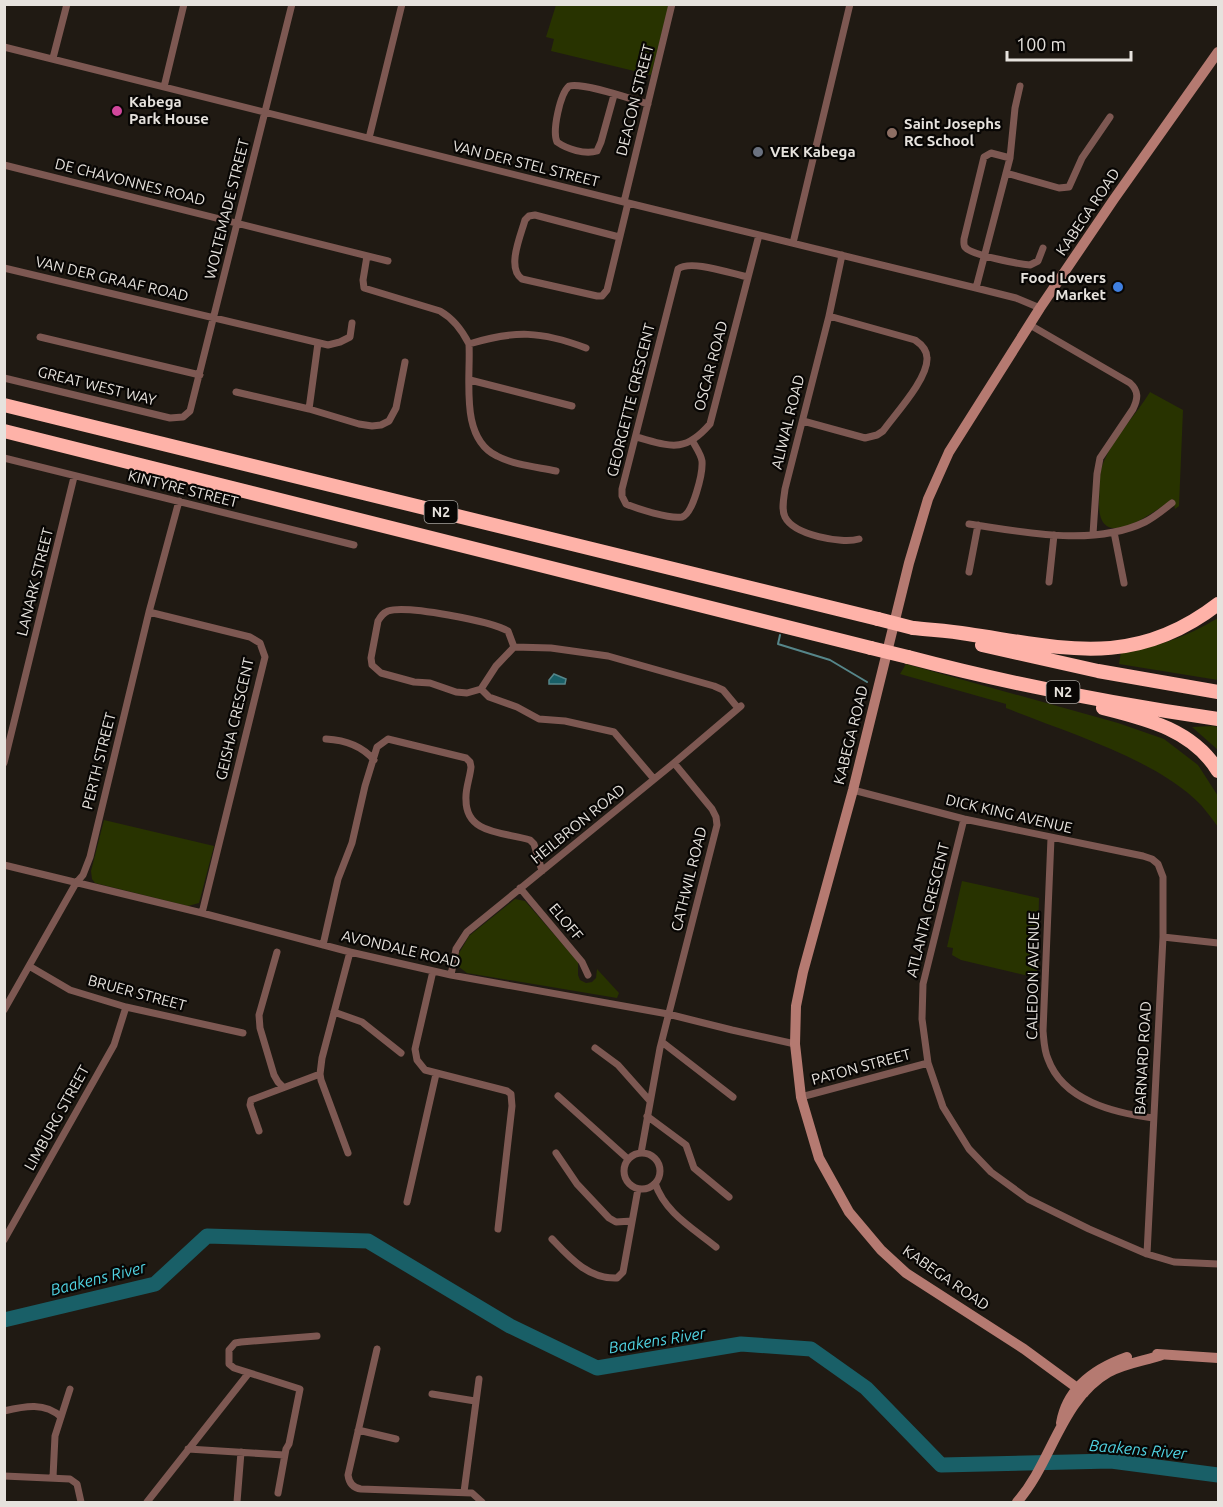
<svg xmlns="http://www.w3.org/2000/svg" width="1223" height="1507" viewBox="0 0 1223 1507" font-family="Ubuntu,sans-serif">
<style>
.green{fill:#283300}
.water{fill:#195f67;stroke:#56868a;stroke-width:1.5}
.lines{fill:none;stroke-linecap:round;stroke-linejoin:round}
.stream{stroke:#56868a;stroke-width:2}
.river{stroke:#195f67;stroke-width:15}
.street{stroke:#7d5852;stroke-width:7}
.secondary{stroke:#b57a71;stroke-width:10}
.highway{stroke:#feb2a8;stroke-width:14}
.highway-bridge{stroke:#feb2a8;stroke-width:14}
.hotel-dot{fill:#d1479c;stroke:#080604;stroke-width:2}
.education-dot{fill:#8d6e63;stroke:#080604;stroke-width:2}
.worship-dot{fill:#6b7280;stroke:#080604;stroke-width:2}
.shop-dot{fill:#3f7fe0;stroke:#080604;stroke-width:2}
.labels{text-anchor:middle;stroke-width:4.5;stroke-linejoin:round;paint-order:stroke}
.shield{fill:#080604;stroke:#a3a09c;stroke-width:1.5}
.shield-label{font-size:14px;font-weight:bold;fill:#e6e2dd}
.street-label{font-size:15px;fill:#e6e2dd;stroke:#080604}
.poi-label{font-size:15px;font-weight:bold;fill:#e6e2dd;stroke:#080604;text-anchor:start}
.water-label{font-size:16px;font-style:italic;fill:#50d3e2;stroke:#080604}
</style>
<rect width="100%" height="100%" fill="#201a13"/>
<!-- green -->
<path class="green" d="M556,5H669L651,75L551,51L554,39L546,37Z
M1150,392L1183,410L1179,506L1175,509L1173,499C1152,513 1098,555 1099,503C1100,489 1098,474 1104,461C1115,436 1136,415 1150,392Z
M1218,618V680L1119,664L1121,652C1160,646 1184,638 1218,618Z
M906,664L1118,723L1164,739L1198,765L1218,796V827C1213,820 1207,812 1201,805C1157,759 1065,732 1006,708V704L900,674Z
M1212,726L1218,727V750L1192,727Z
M104,820L214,846L199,903L188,906L95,883L92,879L91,871Z
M962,881L1039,898L1037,978L961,960L952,955L953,948L947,947Z
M515,899L525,901L578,962V975L580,980L586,983L592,982L596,978L597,969L619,993L617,998L467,973L459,967L458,955L469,936Z"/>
<!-- water -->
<path class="water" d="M554,674L566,679L565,684H549V680Z"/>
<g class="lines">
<!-- stream -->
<path class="stream" d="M780,635L778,644L830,660L867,682"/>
<!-- river -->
<path class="river" d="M4,1320L155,1284L207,1236L368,1241L510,1326L597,1368L741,1344L811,1349L866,1388L941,1465L1111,1461L1218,1475"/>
<!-- street -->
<path class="street" d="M4,47L624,202L976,288L1016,298L1040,308
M53,58L67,4
M164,87L184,4
M614,95L601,142L597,151C585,155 567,149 557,142C552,131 560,94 569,86C583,82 631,99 648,104
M369,138L402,4
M1010,158L991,153L984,157L964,239C964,243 963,246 966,248C972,255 1019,264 1030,265L1038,261L1043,248
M4,165L388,261
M1006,173L1059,188L1069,187L1082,158L1110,117
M624,202L672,4
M619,237L535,215L529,216L525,220C521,235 506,268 522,279L597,296H602L607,290L628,203
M793,243L850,4
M842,255L829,316L785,489C784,498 781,509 785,517C794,535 841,544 859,539
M367,256L363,280L364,288L440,311C454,319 462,330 469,344C471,378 459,438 497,456C514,465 537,467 556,471
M4,268L328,345L340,342L350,337L352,323
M976,288L1010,158L1015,108L1020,86
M1030,325L1130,383C1139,391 1138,399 1133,409L1100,458L1097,474L1093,534
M40,337L200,375
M469,344C515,330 541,331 586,348
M4,378L170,418L183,417L190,411L292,4
M470,380L572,406
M236,392L309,409L359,424L372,426L381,425L389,421L396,408L405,362
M309,409L318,343
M803,421L865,438L877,435L883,431C895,414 928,379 927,358C927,350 921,344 915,340L829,316
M636,437C670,446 684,454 710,424L759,235
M692,440C695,446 701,454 702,461C703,473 693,514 682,517C669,519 638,509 626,504L622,496V489L678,269C691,259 732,274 748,277
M4,458L354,545
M969,524C1024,532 1093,547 1145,522C1155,517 1163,510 1172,503
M1114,532L1124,583
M969,572L978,525
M1049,582L1054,535
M149,612L250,637L260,643L265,657L202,913
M514,647L508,631C490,621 407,605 388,611C383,613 381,616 378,621L371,658L372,665L381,673L414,682L430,683L456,692L467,693L481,689L496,666L514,647L551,648L608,656L714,686L723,690L738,708
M481,689L489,697L517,707L539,719L565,721L614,732L654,779
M326,739C345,740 362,746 374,760
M4,763L74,477
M853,790L964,819L1143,856L1152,859L1158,864L1163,877V937L1147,1254
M964,819L923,984L922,1019L928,1063L943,1107L969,1149L991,1172L1028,1199L1089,1229L1147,1254L1174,1262L1218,1264
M1051,838L1043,1031C1044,1041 1044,1050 1048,1059C1063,1101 1115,1113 1153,1118
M4,865L202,913L350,952L451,975L668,1014L732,1030L795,1044
M520,888L582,962L588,975
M1163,937L1218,943
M323,945L338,879L352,843L365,786L377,747L388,739L466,758L470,762L471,767C470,778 465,789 466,800C466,835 505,832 530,840L534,844L542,871
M277,952L259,1015L260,1028L274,1075L278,1082L283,1087
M29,966L70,990L126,1007L243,1033
M433,971L415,1049L417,1060L425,1070L507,1091L511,1094L512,1106L498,1229
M451,975L456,949L467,932L674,763L741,706
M4,1010L76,883L83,875L90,857L149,612L179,501
M334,1012L362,1022L401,1053
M662,1042L733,1097
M595,1048L618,1065L650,1101
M558,1096L628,1159
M801,1097L928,1063
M647,1116L686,1145L694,1168L729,1197
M259,1131L250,1105L251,1100L320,1074
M624 1171a18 18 0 1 1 36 0a18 18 0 1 1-36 0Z
M348,1153L321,1080L320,1074L322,1058L350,952
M556,1153L577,1184L609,1218L616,1222L632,1221
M641,1153L660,1048L717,825L716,817L712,809L674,763
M655,1183C665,1213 693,1228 716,1247
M407,1202L436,1074
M552,1239C570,1258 588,1279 617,1278L623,1272L638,1189
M4,1240L114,1045L126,1007
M377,1349L348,1475C349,1483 353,1488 361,1489L472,1493L482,1502
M432,1394L475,1401
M4,1411C25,1406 45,1402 61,1417
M358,1430L396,1439
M188,1449L284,1455
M4,1476L70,1479L77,1484L81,1502
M53,1477L55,1436L70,1389
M464,1492L479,1379
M278,1493L286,1449L289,1444L300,1389L234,1368L229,1364V1350L235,1343L241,1342L317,1336
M147,1502L248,1374
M237,1502L241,1452"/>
<!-- secondary -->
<path class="secondary" d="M1157,1354L1218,1358
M1084,1393L1024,1349L906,1273L881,1250L849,1212L819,1158L801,1097L795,1044L796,1006L803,972L853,790L909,563L928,499L949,452L1040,308L1114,199L1218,52
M1061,1423C1067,1388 1096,1368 1127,1357
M1017,1502C1052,1463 1060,1400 1109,1372C1126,1363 1144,1361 1162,1355"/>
<!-- highway -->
<path class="highway" d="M4,405L878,619
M4,431L871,648
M913,628C931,630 950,631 968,634C1064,648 1134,669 1218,604
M982,645L1098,671L1218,692
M908,657C1010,684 1114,704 1218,719
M1103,708C1147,719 1193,730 1218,771"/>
<!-- highway-bridge -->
<path class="highway-bridge" d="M878,619L913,628
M871,648L908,657"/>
</g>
<!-- markers -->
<circle class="hotel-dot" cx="117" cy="111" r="6"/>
<circle class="education-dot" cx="892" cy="133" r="6"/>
<circle class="worship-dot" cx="758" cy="152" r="6"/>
<circle class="shop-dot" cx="1118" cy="287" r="6"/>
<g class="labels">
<!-- shield labels -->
<g class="shield">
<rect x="424.5" y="501" width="33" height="22" rx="4.5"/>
<rect x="1046.5" y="681" width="33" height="22" rx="4.5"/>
</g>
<g class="shield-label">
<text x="441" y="517">N2</text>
<text x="1063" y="697">N2</text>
</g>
<!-- street labels -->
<g class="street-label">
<text transform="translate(635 100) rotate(-76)" y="5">DEACON STREET</text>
<text transform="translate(526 164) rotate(14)" y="5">VAN DER STEL STREET</text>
<text transform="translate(130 182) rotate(14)" y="5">DE CHAVONNES ROAD</text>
<text transform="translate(227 209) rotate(-76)" y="5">WOLTEMADE STREET</text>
<text transform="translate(1088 212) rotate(-56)" y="5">KABEGA ROAD</text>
<text transform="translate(112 279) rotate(13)" y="5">VAN DER GRAAF ROAD</text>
<text transform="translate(711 366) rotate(-75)" y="5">OSCAR ROAD</text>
<text transform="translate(97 386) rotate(14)" y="5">GREAT WEST WAY</text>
<text transform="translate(631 400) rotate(-76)" y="5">GEORGETTE CRESCENT</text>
<text transform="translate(788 422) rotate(-76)" y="5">ALIWAL ROAD</text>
<text transform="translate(183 489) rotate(14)" y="5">KINTYRE STREET</text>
<text transform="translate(35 582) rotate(-76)" y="5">LANARK STREET</text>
<text transform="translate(235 719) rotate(-77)" y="5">GEISHA CRESCENT</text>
<text transform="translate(851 735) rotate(-76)" y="5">KABEGA ROAD</text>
<text transform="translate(99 761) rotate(-76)" y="5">PERTH STREET</text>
<text transform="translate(1009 814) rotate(13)" y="5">DICK KING AVENUE</text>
<text transform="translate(578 824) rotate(-39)" y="5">HEILBRON ROAD</text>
<text transform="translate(689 879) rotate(-76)" y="5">CATHWIL ROAD</text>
<text transform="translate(928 910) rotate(-76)" y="5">ATLANTA CRESCENT</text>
<text transform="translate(566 922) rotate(50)" y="5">ELOFF</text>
<text transform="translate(401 949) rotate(13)" y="5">AVONDALE ROAD</text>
<text transform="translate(1033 976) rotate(-89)" y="5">CALEDON AVENUE</text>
<text transform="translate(137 993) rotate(15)" y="5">BRUER STREET</text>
<text transform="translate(1143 1058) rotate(-87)" y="5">BARNARD ROAD</text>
<text transform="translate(861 1067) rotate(-15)" y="5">PATON STREET</text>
<text transform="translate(57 1118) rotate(-61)" y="5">LIMBURG STREET</text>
<text transform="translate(946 1278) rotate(35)" y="5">KABEGA ROAD</text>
</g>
<!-- poi labels -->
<g class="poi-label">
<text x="129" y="107">Kabega<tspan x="129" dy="17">Park House</tspan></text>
<text x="904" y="129">Saint Josephs<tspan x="904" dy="17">RC School</tspan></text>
<text x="770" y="157">VEK Kabega</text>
<text x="1106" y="283" text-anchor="end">Food Lovers<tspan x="1106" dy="17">Market</tspan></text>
</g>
<!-- water labels -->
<g class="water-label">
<text transform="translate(98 1278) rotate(-14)" y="6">Baakens River</text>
<text transform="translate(657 1340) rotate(-9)" y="6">Baakens River</text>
<text transform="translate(1138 1449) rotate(5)" y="6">Baakens River</text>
</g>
</g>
<!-- border -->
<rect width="1223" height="1507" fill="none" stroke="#e6e2dd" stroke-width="12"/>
<!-- scale -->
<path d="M1007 51v9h124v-9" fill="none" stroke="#e6e2dd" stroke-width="3"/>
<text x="1016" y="51" font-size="18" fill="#e6e2dd" stroke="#080604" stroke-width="4.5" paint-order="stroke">100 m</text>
</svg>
